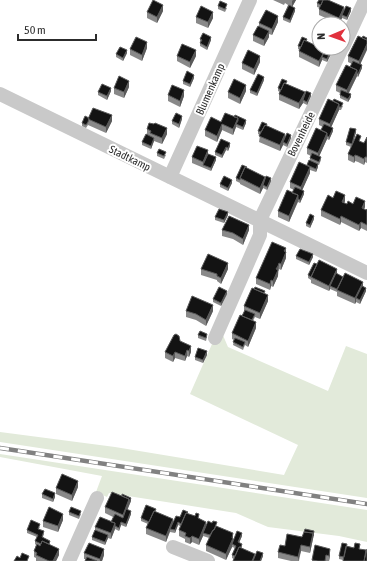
<svg xmlns="http://www.w3.org/2000/svg" width="367" height="561" viewBox="0 0 367 561" font-family="'Asap Condensed',sans-serif">
<style>
.green{fill:#e2eada}
.lines{fill:none;stroke-linecap:round;stroke-linejoin:round}
.minor{stroke:#c9c9c9;stroke-width:14}
.rail-casing{stroke:#818181;stroke-width:4.5}
.rail{stroke:#fff;stroke-width:3;stroke-dasharray:9;stroke-linecap:butt}
.wall{fill:#898989}
.shaded-wall{fill:#5a5a5a}
.building{fill:#131313;stroke:#5a5a5a}
.labels{text-anchor:middle;stroke-width:4;stroke-linejoin:round;paint-order:stroke}
.street-label{font-size:11px;fill:#2c2c2c;stroke:#fff}
</style>
<rect width="100%" height="100%" fill="#fff"/>
<!-- green -->
<path class="green" d="M222,333L228,347L328,391L346,346L367,354V498L0,442V432L115,447L284,475L298,445L190,394L212,344L216,345Z
M0,454L367,510V542L339,536L268,527L236,513L109,493L107,497L96,492L102,476L0,457Z"/>
<g class="lines">
<!-- minor -->
<path class="minor" d="M343,47L365,0
M0,94L367,273
M170,177L250,0
M215,338L260,235V220L342,48
M173,547L208,561
M69,561L97,498"/>
<!-- rail casing -->
<g class="rail-casing">
<path id="rail" d="M0,448L367,504"/>
</g>
<!-- rail -->
<use href="#rail" class="rail"/>
</g>
<!-- wall -->
<path class="wall" d="M273,0H296L292,7L295,11L290,23L283,20V17L288,5L285,3L284,5Z
M317,3L344,10L351,11L347,20L342,18L339,24L319,15V9L320,8L317,7Z
M218,6L227,8L225,12L218,9Z
M163,11L157,23L147,18V12Z
M196,17L213,18L208,28L196,23Z
M278,22L272,35L269,34V37L264,46L253,41V35L259,27V23Z
M358,36L361,64L362,68L358,77L357,76L349,93L351,97L348,102L340,98V93L336,91V85L350,67L352,64L348,62V56Z
M200,39L211,40L207,50L200,46Z
M307,41L325,52L331,54L327,62L322,60L319,67L299,57V51L300,50L298,49V46Z
M147,48L142,61L130,55V49Z
M127,53L123,61L116,57V54Z
M177,56H196L190,68L177,61Z
M260,62L254,75L242,69V63Z
M194,78L190,87L183,84V81Z
M264,80L257,96L250,93V90Z
M287,84L305,95L311,96L307,105L303,103L299,109L279,100V94L280,92L278,91V88Z
M129,87L124,98L114,94V88Z
M111,91L107,100L98,95V92Z
M246,91L240,104L228,98V92Z
M168,95L184,96L180,107L168,101Z
M328,99L343,106L341,110H339L331,127L333,131L329,140L327,139L319,156L321,160L319,165L310,161V158L311,156L307,154V148L321,130L323,127L319,125V119Z
M89,118L112,121L106,133L88,125L86,128L82,126V123Z
M182,119L179,128L172,124V121Z
M221,122L246,123L243,130L236,127L233,135L222,130L217,142L205,136V130Z
M267,126L285,137L291,138L287,147L283,145L280,151L259,142L260,135L258,134V131Z
M147,129L167,134L162,144L154,141L151,149L142,145V142L147,134Z
M356,132L352,145L361,142L364,143L367,137V163L365,162L364,165L358,162L355,161L354,163L348,160V154L351,147L346,145V142Z
M221,139L230,146L228,151L226,150L222,158L215,155V152Z
M157,153L166,155L164,159L157,156Z
M208,154L216,160L211,171L192,163V157Z
M307,165L318,167L316,172L310,170V173L302,190L304,194L300,203L298,202L289,222L278,217V211L292,193L294,190L290,188V182Z
M247,168L265,179L271,181L267,190L263,188L260,194L240,184V183L236,181V178Z
M232,183L228,191L220,187V184Z
M333,198L345,201L344,203L347,204H353L365,207L364,209L366,210L367,209V231L361,228L359,231L341,222L340,225L321,216V210Z
M228,215L224,223L215,220V217Z
M314,219L310,228L306,226V223Z
M222,230H249L243,245L233,239L222,236Z
M286,248V258L281,270L279,269L278,271V276L273,287L271,286L270,290L256,284V278Z
M296,256L313,257L309,265L296,259Z
M201,269H228L221,284L217,281V280L201,275Z
M337,274L363,286L366,291L360,304L356,302L355,304L337,296V292L330,289L329,291L311,283V280L308,278V275Z
M227,294L221,306L213,302V299Z
M265,294L268,301L260,319L255,317L253,321L256,328L248,347L245,345L243,350L233,345L234,340L232,339V333L242,316L244,312V306Z
M186,311H213L206,326L196,320L186,317Z
M198,335L207,337L206,341L198,338Z
M180,341L191,352L189,357L187,356L185,361L175,358L173,362L165,358V352Z
M207,355L203,363L195,360V357Z
M78,487L72,501L56,494V488Z
M42,494L55,497L53,502L42,498Z
M131,501L127,509L131,514L126,527L121,525L119,531L115,529L111,539L108,538L105,545L92,540V537L95,530V527L111,522L113,517L105,513V507Z
M69,512L81,514L79,519L69,515Z
M156,512L173,522L188,514L199,518L206,524L217,526L233,539L242,536L239,543L242,547V548L255,556H263L261,561H233L234,559L232,558V555L235,548L232,547L226,560L206,551V545L209,538L203,536L199,545L192,542L190,544L185,542V539L179,536V530L180,526L178,525L175,533L170,532L166,542L146,534V528L148,524L141,521V518Z
M63,520L58,532L43,527V521Z
M40,527L39,529L44,534L43,537L50,544V545L59,555L56,561H36V558L34,557V551L36,545L35,544V541L37,537L27,533V530Z
M314,534L310,553L301,551L299,561H291L278,558V552L285,546L302,537Z
M315,545L330,555L329,561H312Z
M347,546L360,549L366,554L343,560L339,559V556Z
M84,553L104,555L102,561H85L86,559H84Z"/>
<!-- shaded-wall -->
<path class="shaded-wall" d="M293,0H296L292,7V1Z
M163,5V11L157,23V17Z
M344,7V13L342,15V18L339,24V18Z
M295,8V11L290,23V20Z
M351,8V11L347,20V17Z
M213,12V18L208,28V22Z
M278,16V22L272,35V29Z
M269,31V37L264,46V40Z
M211,37V40L207,50V47Z
M147,42V48L142,61V55Z
M367,44V50L359,67V61Z
M127,50V53L123,61V58Z
M196,50V56L190,68V62Z
M325,50V56L322,57V60L319,67V61Z
M331,50V54L327,62V59Z
M260,56V62L254,75V69Z
M362,65V68L358,77V74Z
M357,70V76L347,96V90Z
M194,75V78L190,87V84Z
M264,77V80L257,96V93Z
M129,81V87L124,98V92Z
M246,85V91L240,104V98Z
M111,88V91L107,100V96Z
M184,90V96L180,107V101Z
M305,92V98L303,100V103L299,109V103Z
M311,93V96L307,105V102Z
M351,94V97L348,102V99Z
M339,104V110L330,130V124Z
M112,115V121L106,133V127Z
M182,116V119L179,128V124Z
M238,118V124H236V127L233,135V129Z
M246,120V123L243,130V127Z
M222,124V130L217,142V136Z
M167,128V134L162,144V138Z
M333,128V131L329,140V137Z
M356,129V132L352,147V144Z
M327,133V139L318,159V153Z
M285,134V140L283,142V145L280,151V145Z
M291,135V138L287,147V144Z
M154,138V141L151,149V146Z
M230,143V146L228,151V148Z
M226,147V150L222,158V155Z
M208,150V156L203,165V168V162Z
M355,155V161L354,163V157Z
M216,157V160L211,171V168Z
M365,157V162L364,165V159Z
M318,164V167L316,172V169Z
M310,167V173L301,193V187Z
M265,177V183L263,185V188L260,194V188Z
M271,178V181L267,190V187Z
M232,180V183L228,191V188Z
M304,191V194L300,203V200Z
M298,195V201L289,222V216Z
M345,195V201L342,208V202Z
M365,201V207L362,214V208Z
M228,212V215L224,223V220Z
M314,216V219L310,228V225Z
M341,216V222L340,225V219Z
M361,222V228L359,231V225Z
M249,225V230L243,245V239Z
M286,248V258L281,270V264Z
M313,254V257L309,265V262Z
M228,263V269L221,284V278Z
M279,263L278,276L273,287V281L276,269Z
M337,269V275L330,286V289L329,291V286Z
M271,280V286L270,290V284Z
M363,282V288L356,298V302L355,304V298Z
M366,288V291L360,304V300Z
M227,291V294L221,306V303Z
M268,295V301L260,319V313Z
M213,305V311L206,326V320Z
M256,322V328L248,347V341Z
M191,346V352L189,357V351Z
M187,350V356L185,361V356Z
M207,351V355L203,363V360Z
M175,352V358L173,362V356Z
M78,481V487L72,501V495Z
M55,493V497L53,502V499Z
M131,498V501L123,521V515L129,499Z
M131,511V514L126,527V524Z
M63,514V520L58,532V526Z
M173,519V525L170,529V531L166,542V536Z
M121,522V525L119,531V528Z
M178,522V525L175,533V530Z
M206,522V527L203,533V536L199,545V539Z
M115,523V529L111,539V533Z
M314,531V534L310,553V547L313,533Z
M233,533V539L232,544V547L226,560V554Z
M242,533V536L238,545V542Z
M108,535V538L105,545V542Z
M192,536V542L190,544V538Z
M301,545V551L298,561V557Z
M59,549V555L56,561H53Z
M104,549V555L102,561H100V559Z
M330,549V555L329,561V556Z
M263,553V556L261,561H260Z"/>
<!-- building -->
<path class="building" d="M153,0L163,5L157,17L147,12Z
M319,0H323L321,5L317,3Z
M323,0H328L344,7L339,18L319,9Z
M220,1L227,4L225,9L218,6Z
M289,5L295,8L290,20L283,17Z
M201,6L213,12L208,22L196,17Z
M346,6L351,8L347,17L342,15Z
M266,10L278,16L272,29L259,23Z
M258,26L269,31L264,40L253,35Z
M203,33L211,37L207,47L200,43L202,40L200,39Z
M358,36L367,40V44L359,61L348,56Z
M363,36L367,38V40L362,38Z
M136,37L147,42L142,55L130,49Z
M302,37L307,39L306,41L304,40L301,47L298,46Z
M304,40L319,47V48H321L325,50L319,61L299,51Z
M182,44L196,50L190,62L177,56Z
M120,47L127,50L123,58L116,54Z
M326,48L331,50L327,59L322,57Z
M248,50L260,56L254,69L242,63Z
M353,61L362,65L358,74L357,73V70L350,67Z
M346,65L357,70L347,90L336,85Z
M187,71L194,75L190,84L183,81Z
M258,74L264,77L257,93L250,90Z
M119,76L129,81L124,92L114,88Z
M234,79L246,85L240,98L228,92Z
M282,79L287,81L286,83H284L281,90L278,88Z
M284,83L305,92L299,103L279,94Z
M102,84L111,88L107,96L98,92Z
M172,85L184,90L180,101L168,95Z
M341,90L351,94L348,99L340,95Z
M306,91L311,93L307,102L303,100Z
M328,99L339,104L330,124L319,119Z
M334,99L343,103L341,107H339V104L333,101Z
M93,108L112,115L106,127L88,119Z
M176,113L182,116L179,124L172,121Z
M225,113L238,118L233,129L222,124L217,136L205,130L211,117L221,122Z
M235,115L246,120L243,127L236,124L238,121V118L234,117Z
M85,116L89,118L88,122L86,125L82,123Z
M262,122L267,124L266,126L265,125L261,132L258,131Z
M149,123L154,124L155,123L167,128L162,138L150,133L151,131L147,129Z
M324,124L333,128L329,137L327,136V133L321,130Z
M265,125L285,134L280,145L259,136Z
M316,128L327,133L318,153L307,148Z
M350,128L356,129L352,144L346,142Z
M287,133L291,135L287,144L283,142Z
M146,134L154,138L151,146L142,142Z
M357,134L361,136L359,141L364,143L367,137V157H365L364,159L358,156L355,155L354,157L348,154Z
M221,139L230,143L228,148L226,147L222,155L215,152Z
M197,146L208,150L203,162L192,157Z
M159,149L166,152L164,156L157,153Z
M312,153L321,157L319,162L310,158Z
M208,154L216,157L211,168L203,165Z
M309,160L318,164L316,169L307,165Z
M299,162L310,167L301,187L290,182Z
M242,165L247,167L246,168L245,167L240,178V180L236,178Z
M245,167L265,177L260,188L240,178Z
M224,176L232,180L228,188L220,184Z
M266,176L271,178L267,187L263,185Z
M295,187L304,191L300,200L298,199V195L292,193Z
M287,190L298,195L289,216L278,211Z
M336,191L345,195L342,202L347,204L348,201L353,204L356,197L365,201L362,208L366,210L367,209V225L361,222L359,225L341,216L340,219L321,210L328,195L333,198Z
M219,209L228,212L224,220L215,217Z
M310,214L314,216L310,225L306,223Z
M229,216L249,225L243,239L233,233L222,230Z
M272,242L286,248L284,251L286,252L281,264L279,263L278,266L276,269L278,270L273,281L271,280L270,284L256,278Z
M300,249L313,254L309,262L296,256Z
M208,254L228,263L221,278L217,276V274L201,269Z
M319,260L337,269L329,286L311,277Z
M314,263L317,264L311,277L308,275Z
M336,273L343,277L337,289L330,286Z
M345,273L363,282L355,298L337,290Z
M362,286L366,288L360,300L356,298Z
M219,287L227,291L221,303L213,299Z
M255,287L265,291L264,293L254,289Z
M252,288L268,295L260,313L244,306Z
M192,296L213,305L206,320L196,314L186,311Z
M245,310L255,314L252,320L242,316Z
M240,315L256,322L248,341L232,333Z
M200,331L207,334L206,338L198,335Z
M176,334L179,336L180,341L191,346L189,351L187,350L185,356L175,352L173,356L165,352L174,335Z
M235,338L245,342L243,347L233,342Z
M198,348L207,351L203,360L195,357Z
M62,474L78,481L72,495L56,488Z
M45,489L55,493L53,499L42,494Z
M112,492L129,499L123,515L105,507Z
M122,494L131,498L129,502V499L122,496Z
M146,505L156,509L155,511H154L149,522L141,518Z
M49,507L63,514L58,526L43,521Z
M71,507L81,511L79,516L69,512Z
M126,509L131,511L126,524L121,522L119,528L115,526V523L111,522L115,514L123,518Z
M183,510L188,512L187,513H186L181,524L178,522L175,530L170,529L176,516L180,517Z
M154,511L173,519L166,536L146,528Z
M186,513L195,516L196,513L199,514L198,518L206,522L199,539L192,536L190,538L185,536L186,533L179,530Z
M100,517L115,523L111,533L95,527Z
M31,520L40,524L38,529L44,531L42,537L50,541L49,544L42,541L41,544L35,541L38,535L27,530Z
M208,521L212,523L213,521L217,522L214,530H213L210,535L203,533Z
M216,526L233,533L232,538H233L226,554L206,545L213,530H214Z
M305,529L314,531L313,536V533L304,532Z
M95,530L108,535L105,542L92,537Z
M237,531L242,533L238,542L242,544L241,547H239L235,556L232,555L236,546L232,544Z
M304,532L313,533L310,547L301,545L298,557L278,552L280,545L285,546L287,534L302,537Z
M42,541L59,549L53,561H49L36,555L37,553L34,551L37,544L40,546Z
M89,543L104,549L100,559L84,553Z
M342,543L347,544L344,557L339,556Z
M355,543L360,544L359,549L366,550L364,561H343L346,546L354,548Z
M315,545L330,549L329,556L326,555L325,561H318L312,560Z
M239,547L255,554L252,561H233Z
M367,549V561H364Z
M257,551L263,553L260,561H253Z
M22,553L29,556L27,561H14L17,556L20,558Z
M87,557L97,561H85Z"/>
<g class="labels">
<!-- street labels -->
<g class="street-label">
<text transform="translate(210 89) rotate(-66)" y="4">Blumenkamp</text>
<text transform="translate(301 134) rotate(-64)" y="4">Bovenheide</text>
<text transform="translate(130 158) rotate(26)" y="4">Stadtkamp</text>
</g>
</g>
<!-- north arrow -->
<g transform="translate(331 36) rotate(268)"><circle r="19" fill="#ffffff" stroke="#ababab"/>
<path d="M0-3L7 15L0 10L-7 15Z" fill="#e1313d"/>
<text y="-6" font-size="11" font-weight="bold" text-anchor="middle" fill="#2c2c2c">N</text>
</g>
<!-- scale -->
<path d="M18 34v6h78v-6" fill="none" stroke="#2c2c2c" stroke-width="2"/>
<text x="24" y="34" font-size="12" fill="#2c2c2c" stroke="#ffffff" stroke-width="3" paint-order="stroke">50 m</text>
</svg>
